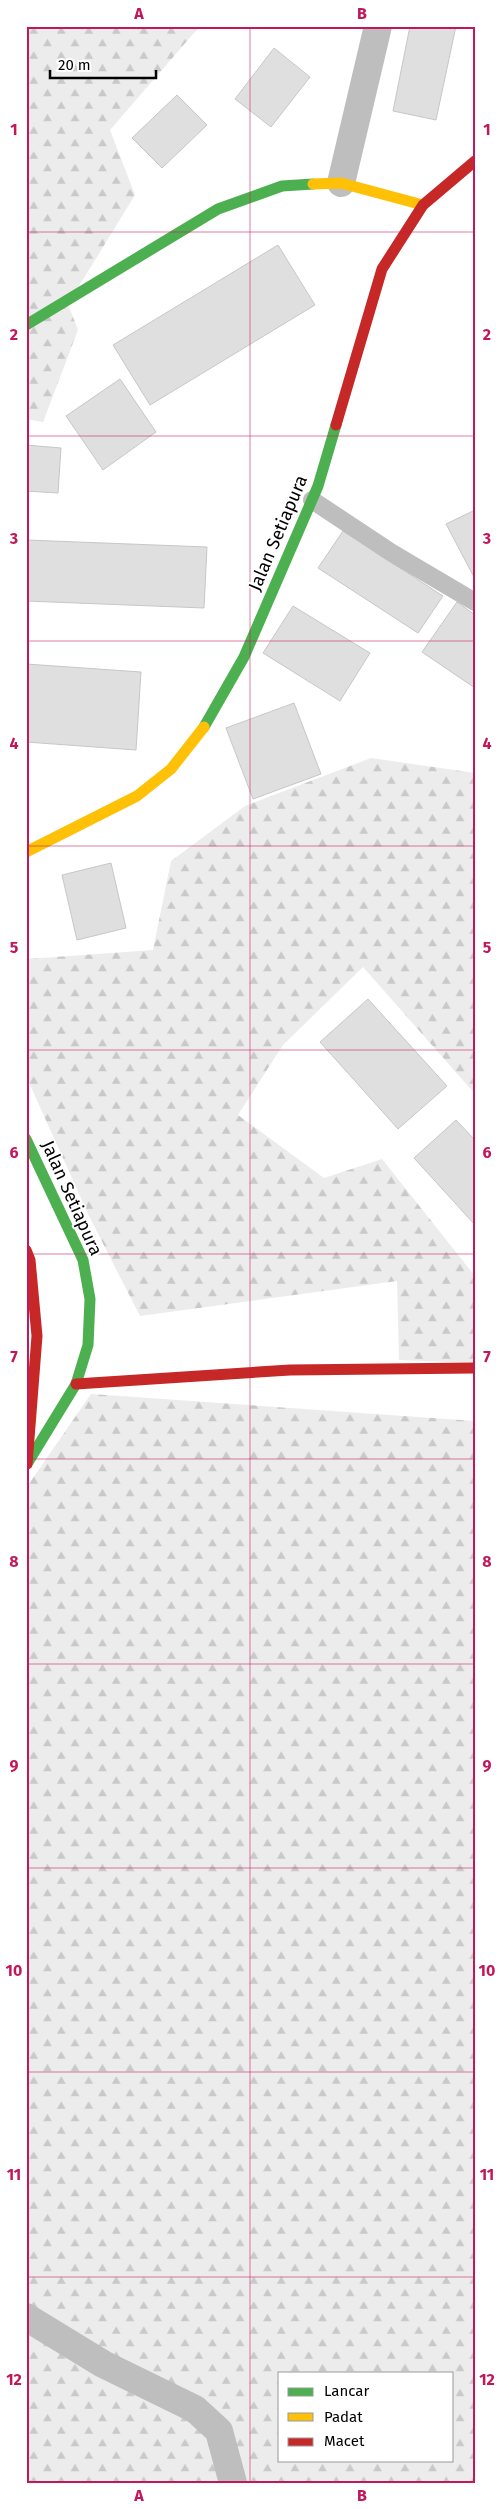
<svg xmlns="http://www.w3.org/2000/svg" width="501" height="2509" viewBox="0 0 501 2509" font-family="'Fira Sans',sans-serif">
<style>
.forest{fill:url(#forest-firs);fill-rule:evenodd}
.building{fill:#dfdfdf;stroke:#c7c7c7}
.lines{fill:none;stroke-linecap:round;stroke-linejoin:round}
.lane{stroke:#bebebe;stroke-width:18}
.street{stroke:#bebebe;stroke-width:28}
.fast{stroke:#4caf50;stroke-width:11}
.slow{stroke:#ffc107;stroke-width:11}
.jam{stroke:#c62828;stroke-width:11}
.grid{fill:none;stroke:#c2185b;stroke-width:1;stroke-opacity:0.55}
.labels{text-anchor:middle;stroke-width:4;stroke-linejoin:round;paint-order:stroke}
.street-label{font-size:18px;fill:#000;stroke:#fff}
.neatline{fill:none;stroke:#c2185b;stroke-width:2}
.grid-label{font-size:16px;text-anchor:middle;font-weight:bold;fill:#c2185b}
</style>
<defs>
<pattern id="forest-firs" width="22" height="20" patternUnits="userSpaceOnUse" patternTransform="scale(1.25)"><rect width="22" height="20" fill="#ececec"/><path d="M5 1l3.5 6h-7zM16 11l3.5 6h-7z" fill="#c9c9c9"/></pattern>
</defs>
<rect width="100%" height="100%" fill="#fff"/>
<!-- forest -->
<path class="forest" d="M26,26H200L110,130L135,195L68,304L78,330L43,422L26,419Z
M371,758L475,773V1094L363,967L283,1045L238,1115L324,1178L382,1159L475,1276V1363L399,1360L397,1281L140,1316L89,1216L26,1076V956L27,959L153,950L171,861L245,806Z
M91,1394L475,1421V2483H26V1488ZM280,2373H452V2460H280Z"/>
<!-- building -->
<path class="building" d="M410,26H456L436,120L393,111Z
M274,48L310,77L271,127L235,99Z
M177,95L207,125L162,168L132,138Z
M278,245L315,305L150,405L113,345Z
M120,379L156,432L103,470L66,416Z
M26,445L61,448L58,493L26,491Z
M475,510V579L446,524Z
M343,531L443,596L418,633L318,568Z
M26,540L207,547L204,608L26,601Z
M457,602L475,615V688L422,652Z
M293,606L370,653L340,701L263,653Z
M26,664L141,672L136,750L26,742Z
M294,703L321,774L253,799L226,728Z
M111,863L126,928L77,940L62,875Z
M368,999L447,1086L398,1129L320,1042Z
M456,1120L475,1140V1225L414,1158Z"/>
<g class="lines">
<!-- lane -->
<path class="lane" d="M312,500L392,553L475,602"/>
<!-- street -->
<path class="street" d="M341,183L378,26
M26,2317L103,2364L195,2409L219,2431L233,2483"/>
<!-- fast -->
<path class="fast" d="M26,325L218,209L282,186L313,184
M204,727L244,657L318,486L336,425
M26,1139L83,1260L90,1299L88,1345L76,1384L27,1464"/>
<!-- slow -->
<path class="slow" d="M313,184L341,183L423,205
M26,852L137,796L171,769L204,727"/>
<!-- jam -->
<path class="jam" d="M336,425L382,269L423,205L475,161
M26,1250L30,1260L37,1336L27,1464
M76,1384L290,1370L475,1368"/>
</g>
<!-- grid -->
<path class="grid" d="M250,26V2483M26,232H475M26,436H475M26,641H475M26,846H475M26,1050H475M26,1254H475M26,1459H475M26,1664H475M26,1868H475M26,2072H475M26,2277H475"/>
<g class="labels">
<!-- street labels -->
<g class="street-label">
<text transform="translate(278 533) rotate(-67)" y="6">Jalan Setiapura</text>
<text transform="translate(72 1198) rotate(66)" y="6">Jalan Setiapura</text>
</g>
</g>
<!-- border -->
<rect width="501" height="2509" fill="none" stroke="#ffffff" stroke-width="55"/>
<!-- legend -->
<rect x="278" y="2372" width="175" height="90" fill="#ffffff" stroke="#999999"/>
<rect x="288" y="2388" width="25" height="8" fill="#4caf50" stroke="#999999"/>
<text x="324" y="2396" font-size="15" fill="#000000">Lancar</text>
<rect x="288" y="2413" width="25" height="8" fill="#ffc107" stroke="#999999"/>
<text x="324" y="2422" font-size="15" fill="#000000">Padat</text>
<rect x="288" y="2438" width="25" height="8" fill="#c62828" stroke="#999999"/>
<text x="324" y="2446" font-size="15" fill="#000000">Macet</text>
<!-- scale -->
<path d="M50 70v8h106v-8" fill="none" stroke="#000000" stroke-width="2.5"/>
<text x="58" y="70" font-size="15" fill="#000000" stroke="#ffffff" stroke-width="4" paint-order="stroke">20 m</text>
<rect x="28" y="28" width="446" height="2454" class="neatline"/>
<g class="grid-label">
<text x="139" y="19">A</text>
<text x="362" y="19">B</text>
<text x="14" y="135">1</text>
<text x="487" y="135">1</text>
<text x="14" y="340">2</text>
<text x="487" y="340">2</text>
<text x="14" y="544">3</text>
<text x="487" y="544">3</text>
<text x="14" y="749">4</text>
<text x="487" y="749">4</text>
<text x="14" y="953">5</text>
<text x="487" y="953">5</text>
<text x="14" y="1158">6</text>
<text x="487" y="1158">6</text>
<text x="14" y="1362">7</text>
<text x="487" y="1362">7</text>
<text x="14" y="1567">8</text>
<text x="487" y="1567">8</text>
<text x="14" y="1771">9</text>
<text x="487" y="1771">9</text>
<text x="14" y="1976">10</text>
<text x="487" y="1976">10</text>
<text x="14" y="2180">11</text>
<text x="487" y="2180">11</text>
<text x="14" y="2385">12</text>
<text x="487" y="2385">12</text>
<text x="139" y="2501">A</text>
<text x="362" y="2501">B</text>
</g>
</svg>
